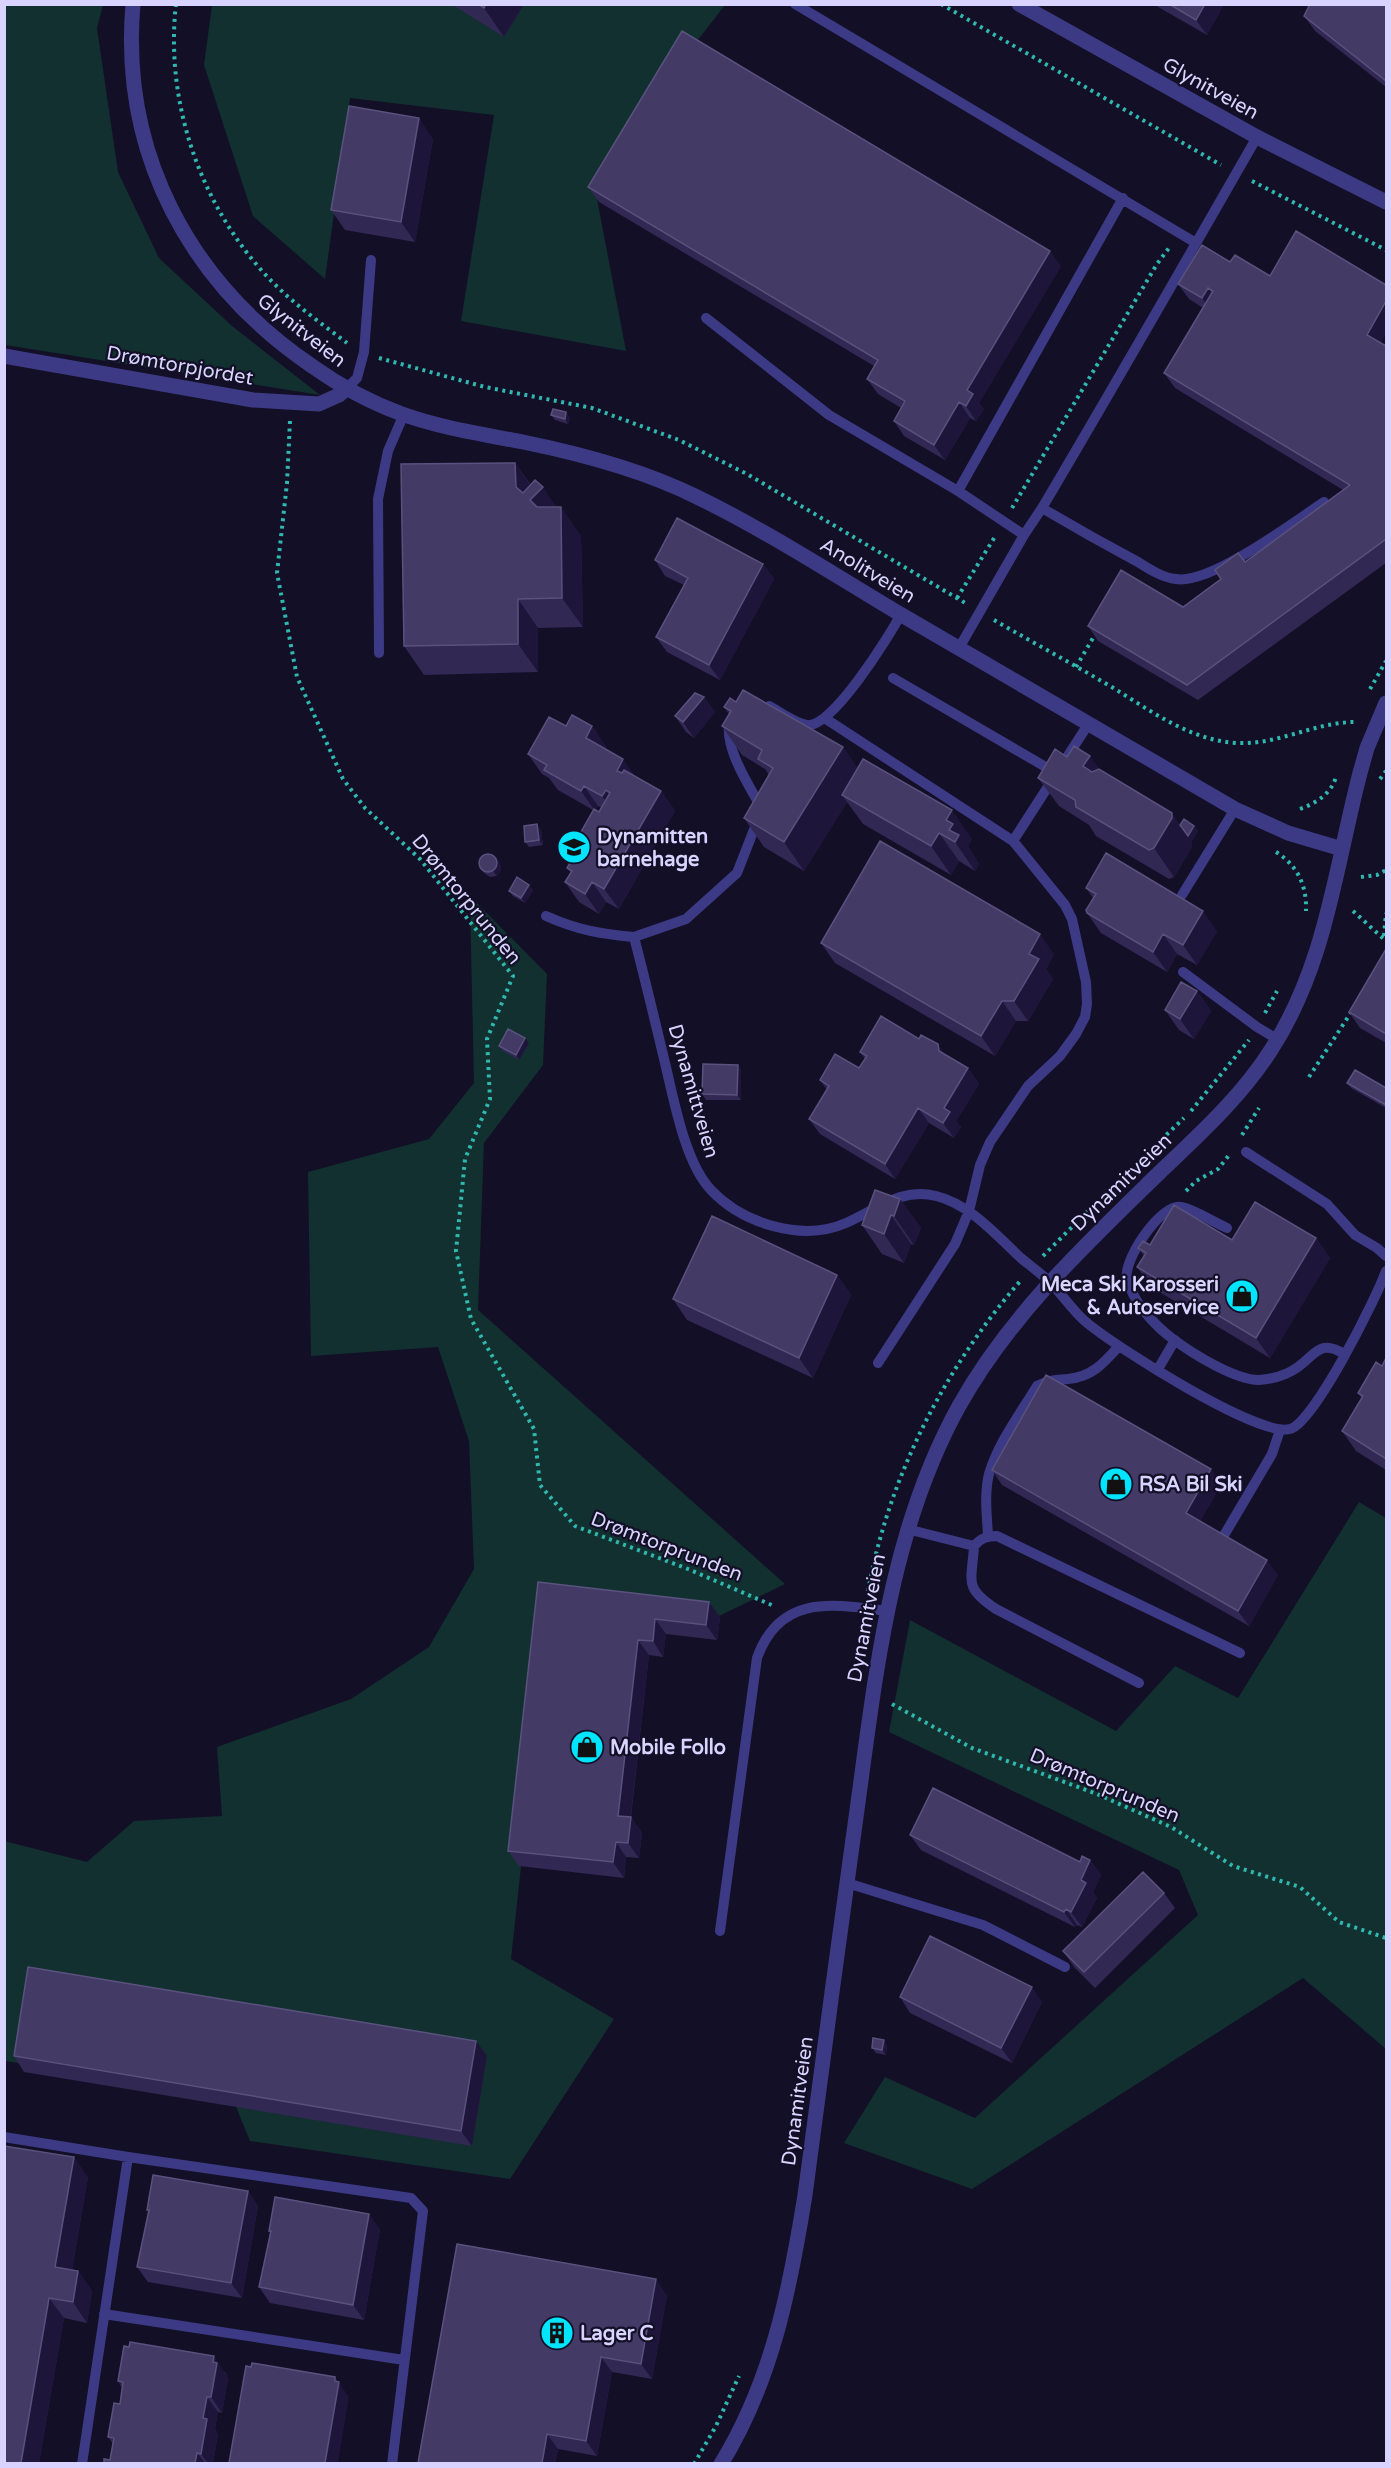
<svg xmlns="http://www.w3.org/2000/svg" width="1391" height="2468" viewBox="0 0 1391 2468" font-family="'Varela Round',sans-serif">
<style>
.green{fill:#12302f}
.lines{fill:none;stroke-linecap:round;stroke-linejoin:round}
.path{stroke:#2fb8b0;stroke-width:4;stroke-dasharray:3 4.5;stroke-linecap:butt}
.service{stroke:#3d3a85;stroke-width:10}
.minor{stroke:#3d3a85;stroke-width:15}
.wall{fill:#312854;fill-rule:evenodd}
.shaded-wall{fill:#1d163a}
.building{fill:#433a66;stroke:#5a527e;stroke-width:1.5}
.labels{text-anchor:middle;stroke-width:4.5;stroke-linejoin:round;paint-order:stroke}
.street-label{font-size:20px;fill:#d9d4ff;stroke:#130f26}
.poi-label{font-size:20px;font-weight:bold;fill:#d9d4ff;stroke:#130f26;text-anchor:start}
</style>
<rect width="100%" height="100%" fill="#130f26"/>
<!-- green -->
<path class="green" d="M4,5H103L97,28L118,172L159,258L232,326L320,395L5,345Z
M212,5H725L694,45L597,199L626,351L461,321L494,115L350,98L325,279L253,216L204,65Z
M476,902L547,974L543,1065L484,1143L478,1310L785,1584L719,1616L550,1599L511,1959L614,2019L510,2179L250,2141L232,2097L5,2061L4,1841L87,1862L134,1821L222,1816L217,1747L351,1699L429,1647L474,1569L469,1441L438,1347L311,1356L308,1172L429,1139L474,1083L470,903Z
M1359,1502L1386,1518V2049L1303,1978L972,2189L844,2143L885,2077L975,2118L1198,1915L1179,1870L889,1732L910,1620L1116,1731L1175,1666L1238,1698Z"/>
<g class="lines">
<!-- path -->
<path class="path" d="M176,4C165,100 199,201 263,272C288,300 318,321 347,343
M941,4L1221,165
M1252,181L1386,250
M379,358L485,387L592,408L679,440L747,474L967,604
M290,421L287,483L277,573L297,677L343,779L365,808L420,859L513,976L487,1039L490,1099L465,1159L456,1251L471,1319L534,1429L540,1485L575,1526L688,1569L774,1606
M1012,508L1157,264L1169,248
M957,598L996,535
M994,620C1032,642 1071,663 1110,686C1150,710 1190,741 1238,743C1278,745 1315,722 1355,722
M1076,667L1093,638
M1370,689L1386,661
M1380,779L1386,771
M1300,809C1316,803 1331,794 1336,777
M1276,852C1297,865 1307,885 1306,911
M1361,877L1377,875L1386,870
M1353,911L1386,941
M1384,936L1386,913
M1265,1013L1277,991
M1309,1077L1352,1011
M1191,1111L1249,1040
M1242,1135L1259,1108
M1161,1140L1184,1118
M1186,1191L1196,1181L1218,1169L1230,1154
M1043,1256L1095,1204
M868,1591C889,1476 945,1367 1022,1279
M892,1704L972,1748L1097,1794L1171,1827L1233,1866L1300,1887L1339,1922L1386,1938
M694,2464L716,2426L739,2376"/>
<!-- service -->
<path class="service" d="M795,4L1196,243
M706,318L829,415L958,491L1024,535
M346,389L357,378L364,352L371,260
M958,491L1123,198
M1042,508C1074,527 1106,545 1138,562C1149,569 1163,578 1176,579C1210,585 1294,522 1324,502
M959,648L1024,535L1042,508C1115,385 1186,261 1257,137
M379,653L378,499L388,451L404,414
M893,678L1056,773
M769,706C780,712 795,723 807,725C831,730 890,635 901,614
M826,719L1013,841
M729,726C726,751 750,787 762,809L737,873L686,919L634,937C645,979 655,1021 665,1063C674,1100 685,1163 711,1190C743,1224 803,1242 846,1223C876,1210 901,1187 936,1196C970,1204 997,1236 1022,1259C1032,1267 1043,1275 1052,1284C1064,1297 1074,1312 1086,1322C1114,1346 1259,1438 1290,1429C1314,1423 1376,1299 1386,1271
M1182,895L1235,809
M546,916C577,930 601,934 634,937
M1183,972L1257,1027L1277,1039
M1246,1152L1327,1204L1355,1235L1377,1248L1386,1256
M1227,1228C1213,1222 1196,1210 1181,1207C1161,1203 1123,1260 1127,1278C1132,1301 1155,1326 1173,1339C1193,1354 1235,1380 1259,1380C1273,1379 1287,1375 1298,1367C1316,1354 1320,1339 1344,1354
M878,1363L955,1244L969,1211L980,1165L990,1142L1028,1086L1060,1056L1076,1034L1085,1017L1087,1004L1086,982L1072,919L1065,905L1013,841L1089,723
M1158,1369L1175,1340
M907,1529L974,1546C981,1538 987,1536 997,1536L1240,1653
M988,1536C987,1516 984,1494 989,1474C998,1443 1020,1414 1037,1386C1048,1380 1056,1380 1068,1379C1092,1377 1104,1363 1119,1346
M1223,1537L1272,1454L1280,1430
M974,1546C972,1582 963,1587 996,1609L1139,1683
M847,1883L983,1925L1065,1967
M720,1931L757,1658C780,1594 832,1604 887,1611
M4,2137L128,2157L411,2198L423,2211L392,2464
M104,2314L404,2360
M82,2464L128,2157"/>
<!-- minor -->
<path class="minor" d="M133,4C120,154 190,283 312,366C340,386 369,402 402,414C441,428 482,434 523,442C582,454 643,470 697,497C767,531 833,574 900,614C1011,679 1124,744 1235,809L1288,833L1342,849
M1019,4L1257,137L1386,202
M4,356L253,400L319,404L339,395L346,389
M721,2464C772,2381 790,2289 805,2195C822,2067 839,1938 857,1810C876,1672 890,1531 959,1406C1010,1315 1085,1245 1159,1173C1199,1135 1241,1097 1271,1050C1326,965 1335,869 1360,773L1367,748L1386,703"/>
</g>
<!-- wall -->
<path class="wall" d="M451,4H524L504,37Z
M1153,4H1224L1207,35Z
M1386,4V87L1315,31L1304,16Z
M433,139L415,242L345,230L331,210Z
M588,187L1061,266L979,403L984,409L976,421L970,418L945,460L904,436L894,421L901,408L878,394L867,379L874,366L599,202Z
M1230,262L1386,346V563L1198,700L1098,641L1088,626L1183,607L1343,490L1175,388L1164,373L1203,308L1189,299L1178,284Z
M566,412L570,418L568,424L555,420L551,415Z
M515,463L531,485L557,507L581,536L583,627L538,628V672L424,675L404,646Z
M655,560L763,564L774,579L720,680L667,652L656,637L684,585L665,576Z
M704,697L715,712L694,738L686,732L675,716Z
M736,702L843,747L858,769L972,839L968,846L979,864L975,871L959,861L951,875L863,824L847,802L804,871L764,847L744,818L769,775L765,769L742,755L722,726L729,714L724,707Z
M566,726H592L606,747L605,749L635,776L661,791L675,811L619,909L606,902L599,914L579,902L565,882L571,873L567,868L576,852L573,846L593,810L558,790L549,778L542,774L528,754ZM598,806L602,808L599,812L595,810Z
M1067,757L1099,769L1180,825L1194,826L1198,831L1192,841V847L1174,877L1169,879L1096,836L1089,825L1059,806L1038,778Z
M541,830L543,845L529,847L525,842Z
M496,857L500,863L501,870L497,876L490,877L484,873L480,868Z
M529,885L533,890L525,903L513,896L509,891Z
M1086,888L1217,931L1197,965L1177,954L1167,972L1101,933L1087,913L1093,898Z
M821,943L1054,954L1046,969L1053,979L1028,1021H1016L995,1056L835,963Z
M1386,949V1043L1360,1028L1349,1012Z
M1197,991L1211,1011L1194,1039L1179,1030L1165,1010Z
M525,1038L529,1043L519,1060L503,1051L499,1046Z
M860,1052L945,1055L968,1068L979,1084L956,1121L961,1127L954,1138L929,1123L895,1179L820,1134L809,1119L827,1090L820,1080L859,1068L865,1059Z
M738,1065L741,1070V1100H706L702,1094Z
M1347,1083L1386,1088V1108L1351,1088Z
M900,1199L921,1228L914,1245L911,1244L904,1263L882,1254L862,1225Z
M1316,1238L1330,1258L1270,1358L1151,1287L1137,1267L1144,1256L1138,1248L1150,1245Z
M837,1275L851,1295L813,1378L687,1320L673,1299Z
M1386,1358V1470L1356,1451L1342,1431L1362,1399L1358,1393L1382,1366Z
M992,1470L1221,1485L1200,1521L1278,1575L1249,1626L1002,1485Z
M538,1582L720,1617L717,1640L666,1634L663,1657L649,1655L631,1817L642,1833L639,1858L626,1857L624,1878L519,1866L508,1851Z
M910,1835L1080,1862L1090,1860L1101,1875L1093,1892L1097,1898L1082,1927L1077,1925L1075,1927L921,1850Z
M1164,1893L1175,1908L1095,1988L1074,1967L1063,1951Z
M900,1997L1042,2002L1012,2063L910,2013Z
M887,2045L886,2055L876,2053L872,2048Z
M14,2056H487L472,2146L24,2072Z
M4,2146L88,2177L72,2270L78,2271L92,2291L87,2323L64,2318L39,2463Z
M248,2191L258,2206L242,2298L148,2282L137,2267L149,2211L147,2210Z
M380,2229L364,2320L270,2303L259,2287L270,2233L269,2231Z
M667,2295L652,2379L612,2372L597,2456L558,2449L555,2463H418Z
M129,2347L225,2372L228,2378L222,2413L218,2412L215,2429L218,2434L213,2463H104L110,2460L113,2444L108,2437L120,2404L122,2388L118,2381Z"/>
<!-- shaded-wall -->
<path class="shaded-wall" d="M486,4H524L504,37L484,8Z
M1205,4H1224L1207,35L1196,20Z
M419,118L433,139L415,242L401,222Z
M1050,251L1061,266L979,403L984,409L976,421L966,406L967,390Z
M1208,288L1219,303L1213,313L1202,298Z
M1386,301V334L1377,350L1367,335Z
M959,402L970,418L945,460L934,445Z
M566,412L570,418L568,424L565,419Z
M515,463L535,492L543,487L561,514V507L581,536L583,627L562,598L550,529L516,487Z
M763,564L774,579L720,680L709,665Z
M518,599L538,628V672L518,644Z
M704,697L715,712L694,738L683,722Z
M592,726L606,747L600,758L586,738Z
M843,747L863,776L842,795L847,802L804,871L784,842Z
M1090,756L1110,784L1083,766Z
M623,759L637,779L617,771Z
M584,786L598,806L595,811L581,791Z
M606,790L620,811L616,816L602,796Z
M661,791L675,811L619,909L604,889Z
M952,810L972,839L968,846L979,864L975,871L955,842L949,830L946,820Z
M1172,813L1188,836L1194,826L1198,831L1192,841V847L1174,877L1154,848Z
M537,824L541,830L543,845L539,840Z
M939,833L959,861L951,875L931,846Z
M496,857L500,863L501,870L497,876L493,871Z
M592,882L606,902L599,914L585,894Z
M529,885L533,890L525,903L521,898Z
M1203,911L1217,931L1197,965L1183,945Z
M1040,934L1054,954L1046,969L1053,979L1028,1021L1014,1001L1029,954Z
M1163,934L1177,954L1167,972L1153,952Z
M1197,991L1211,1011L1194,1039L1180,1019Z
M1002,1001L1016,1021L995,1056L981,1036Z
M525,1038L529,1043L519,1060L516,1055Z
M938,1044L948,1060L939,1051Z
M738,1065L741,1070V1100L737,1095Z
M968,1068L979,1084L956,1121L961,1127L954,1138L943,1123L944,1108Z
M918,1108L929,1123L895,1179L885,1164Z
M900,1199L921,1228L914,1245L894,1216Z
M891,1215L911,1244L904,1263L884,1234Z
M1316,1238L1330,1258L1270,1358L1256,1338Z
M837,1275L851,1295L813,1378L799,1358Z
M1211,1469L1221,1485L1196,1528L1186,1513Z
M1267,1560L1278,1575L1249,1626L1238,1611Z
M709,1602L720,1617L717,1640L706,1625Z
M655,1619L666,1634L663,1657L653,1641Z
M638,1640L649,1655L629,1831L618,1816Z
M631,1817L642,1833L639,1858L628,1843Z
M616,1842L626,1857L624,1878L613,1862Z
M1090,1860L1101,1875L1093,1892L1097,1898L1082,1927L1071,1912L1081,1880Z
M1066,1909L1077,1925L1075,1927L1064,1912Z
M1032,1987L1042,2002L1012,2063L1001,2048Z
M884,2040L887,2045L886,2055L882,2050Z
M476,2041L487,2056L472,2146L461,2131Z
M74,2157L88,2177L69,2287L55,2267Z
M248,2191L258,2206L242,2298L231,2283Z
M369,2214L380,2229L364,2320L353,2305Z
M78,2271L92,2291L87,2323L73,2302Z
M656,2279L667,2295L652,2379L641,2364Z
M49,2298L64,2318L39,2463H21Z
M214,2356L228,2378L222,2413L211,2397Z
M601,2357L612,2372L597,2456L586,2441Z
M335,2377L349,2397L338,2463H325Z
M207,2397L218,2412L215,2429L218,2434L213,2463H208L201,2454L203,2418Z
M547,2434L558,2449L555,2463H542Z
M197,2453L205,2463H195Z"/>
<!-- building -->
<path class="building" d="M478,4H486L484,8Z
M1169,4H1205L1196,20Z
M1310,4H1386V81L1304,16Z
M682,31L1050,251L967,390L973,394L966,406L959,402L934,445L894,421L905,401L867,379L878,360L588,187Z
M349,106L419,118L401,222L331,210Z
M1296,231L1386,285V301L1367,335L1386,346V539L1187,685L1088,626L1121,570L1183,607L1221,579L1215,570L1238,553L1245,562L1350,485L1164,373L1213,291L1208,288L1202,298L1178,284L1202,245L1230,262L1235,255L1270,276Z
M553,409L566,412L565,419L551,415Z
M515,463L516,487L523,493L535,480L543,487L530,500L537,507H561L562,598L518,599V644L404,646L401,464Z
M677,518L763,564L709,665L656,637L688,578L655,560Z
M743,690L843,747L784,842L744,818L773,768L758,759L762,750L722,726L731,711L724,707L730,698L736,702Z
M695,693L704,697L683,722L675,716Z
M572,715L592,726L586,738L623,759L617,771L622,773L624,770L661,791L604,889L592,882L585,894L565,882L572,871L567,868L578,849L573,846L594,809L599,812L610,793L606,790L602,796L584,786L581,791L544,770L547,765L528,754L549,717L566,726Z
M1074,746L1090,756L1083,766L1092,772L1099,769L1172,813V818L1154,848L1149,850L1076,807L1075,800L1038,778L1055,749L1067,757Z
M863,759L952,810L946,820L953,824L949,830L959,835L955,842L939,833L931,846L842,795Z
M1184,819L1194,826L1188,836L1180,825Z
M537,824L539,840L525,842L524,826Z
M880,841L1040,934L1029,954L1039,959L1014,1001H1002L981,1036L821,943Z
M1106,853L1203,911L1183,945L1163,934L1153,952L1087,913L1086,910L1096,894L1086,888Z
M479 863a9 9 0 1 1 18 0a9 9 0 1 1-18 0Z
M517,877L529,885L521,898L509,891Z
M1386,949V1034L1349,1012Z
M1181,982L1197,991L1180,1019L1165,1010Z
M881,1016L919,1039L921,1035L938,1044L939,1051L968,1068L944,1108L950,1112L943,1123L918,1108L885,1164L809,1119L829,1086L820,1080L835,1054L859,1068L867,1056L860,1052Z
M508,1029L525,1038L516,1055L499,1046Z
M703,1064L738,1065L737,1095L702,1094Z
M1355,1070L1386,1088V1105L1347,1083Z
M875,1190L900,1199L894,1216L891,1215L884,1234L862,1225Z
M1255,1202L1316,1238L1256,1338L1137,1267L1146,1253L1138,1248L1143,1241L1150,1245L1174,1205L1232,1240Z
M712,1216L837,1275L799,1358L673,1299Z
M1386,1358V1459L1342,1431L1363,1396L1358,1393L1376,1362L1382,1366Z
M1046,1375L1211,1469L1186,1513L1267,1560L1238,1611L992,1470Z
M538,1582L709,1602L706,1625L655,1619L653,1641L638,1640L618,1816L631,1817L628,1843L616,1842L613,1862L508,1851Z
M933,1788L1080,1862L1082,1856L1090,1860L1081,1880L1086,1883L1071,1912L1066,1909L1064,1912L910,1835Z
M1143,1872L1164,1893L1084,1972L1063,1951Z
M930,1936L1032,1987L1001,2048L900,1997Z
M28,1967L476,2041L461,2131L14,2056Z
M873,2038L884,2040L882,2050L872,2048Z
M4,2146L74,2157L55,2267L78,2271L73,2302L49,2298L21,2463H4Z
M153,2175L248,2191L231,2283L137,2267L149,2210H147Z
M275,2197L369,2214L353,2305L259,2287L271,2231H269Z
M457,2244L656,2279L641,2364L601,2357L586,2441L547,2434L542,2463H418Z
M130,2342L214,2356L213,2362L217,2363L211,2397H207L203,2418L207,2419L201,2454L197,2453L195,2463H104V2459L110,2460L114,2438L108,2437L114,2403L120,2404L123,2382L118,2381L124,2346L129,2347Z
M252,2363L335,2377V2381L339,2382L325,2463H229L246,2366L251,2367Z"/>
<!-- icons -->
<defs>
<g id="school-disc" transform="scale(1.725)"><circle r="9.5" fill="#00e5ff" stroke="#130f26"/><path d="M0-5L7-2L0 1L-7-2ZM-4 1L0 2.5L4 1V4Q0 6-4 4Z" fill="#111"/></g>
<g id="shop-disc" transform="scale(1.725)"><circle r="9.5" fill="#00e5ff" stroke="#130f26"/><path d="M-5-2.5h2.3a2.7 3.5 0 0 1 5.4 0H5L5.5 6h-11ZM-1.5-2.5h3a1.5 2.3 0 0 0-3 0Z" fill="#111"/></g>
<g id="building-disc" transform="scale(1.725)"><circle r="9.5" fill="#00e5ff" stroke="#130f26"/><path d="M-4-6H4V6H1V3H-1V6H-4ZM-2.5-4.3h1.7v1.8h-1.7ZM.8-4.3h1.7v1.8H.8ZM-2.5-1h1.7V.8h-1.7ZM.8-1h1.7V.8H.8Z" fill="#111"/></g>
</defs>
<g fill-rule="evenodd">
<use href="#school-disc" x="574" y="847"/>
<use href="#shop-disc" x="1242" y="1296"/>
<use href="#shop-disc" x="1116" y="1484"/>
<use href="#shop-disc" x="587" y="1747"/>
<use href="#building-disc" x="557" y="2333"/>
</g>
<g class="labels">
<!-- street labels -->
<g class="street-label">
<text transform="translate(1211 88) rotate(29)" y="7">Glynitveien</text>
<text transform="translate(302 330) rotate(38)" y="7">Glynitveien</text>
<text transform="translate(180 365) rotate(10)" y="7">Drømtorpjordet</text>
<text transform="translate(868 570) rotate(31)" y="7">Anolitveien</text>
<text transform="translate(467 899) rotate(51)" y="7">Drømtorprunden</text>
<text transform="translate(694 1091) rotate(74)" y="7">Dynamittveien</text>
<text transform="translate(1121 1182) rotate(-44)" y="7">Dynamitveien</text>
<text transform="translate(667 1546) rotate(21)" y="7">Drømtorprunden</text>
<text transform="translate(866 1618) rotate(-79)" y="7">Dynamitveien</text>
<text transform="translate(1105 1785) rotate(23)" y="7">Drømtorprunden</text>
<text transform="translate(797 2101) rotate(-82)" y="7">Dynamitveien</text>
</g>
<!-- poi labels -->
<g class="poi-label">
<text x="597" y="843">Dynamitten<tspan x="597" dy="23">barnehage</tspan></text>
<text x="1219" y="1291" text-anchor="end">Meca Ski Karosseri<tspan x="1219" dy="23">&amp; Autoservice</tspan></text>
<text x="1139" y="1491">RSA Bil Ski</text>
<text x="610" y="1754">Mobile Follo</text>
<text x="580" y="2340">Lager C</text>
</g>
</g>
<!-- border -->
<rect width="1391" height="2468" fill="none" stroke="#d9d4ff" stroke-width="12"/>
</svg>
